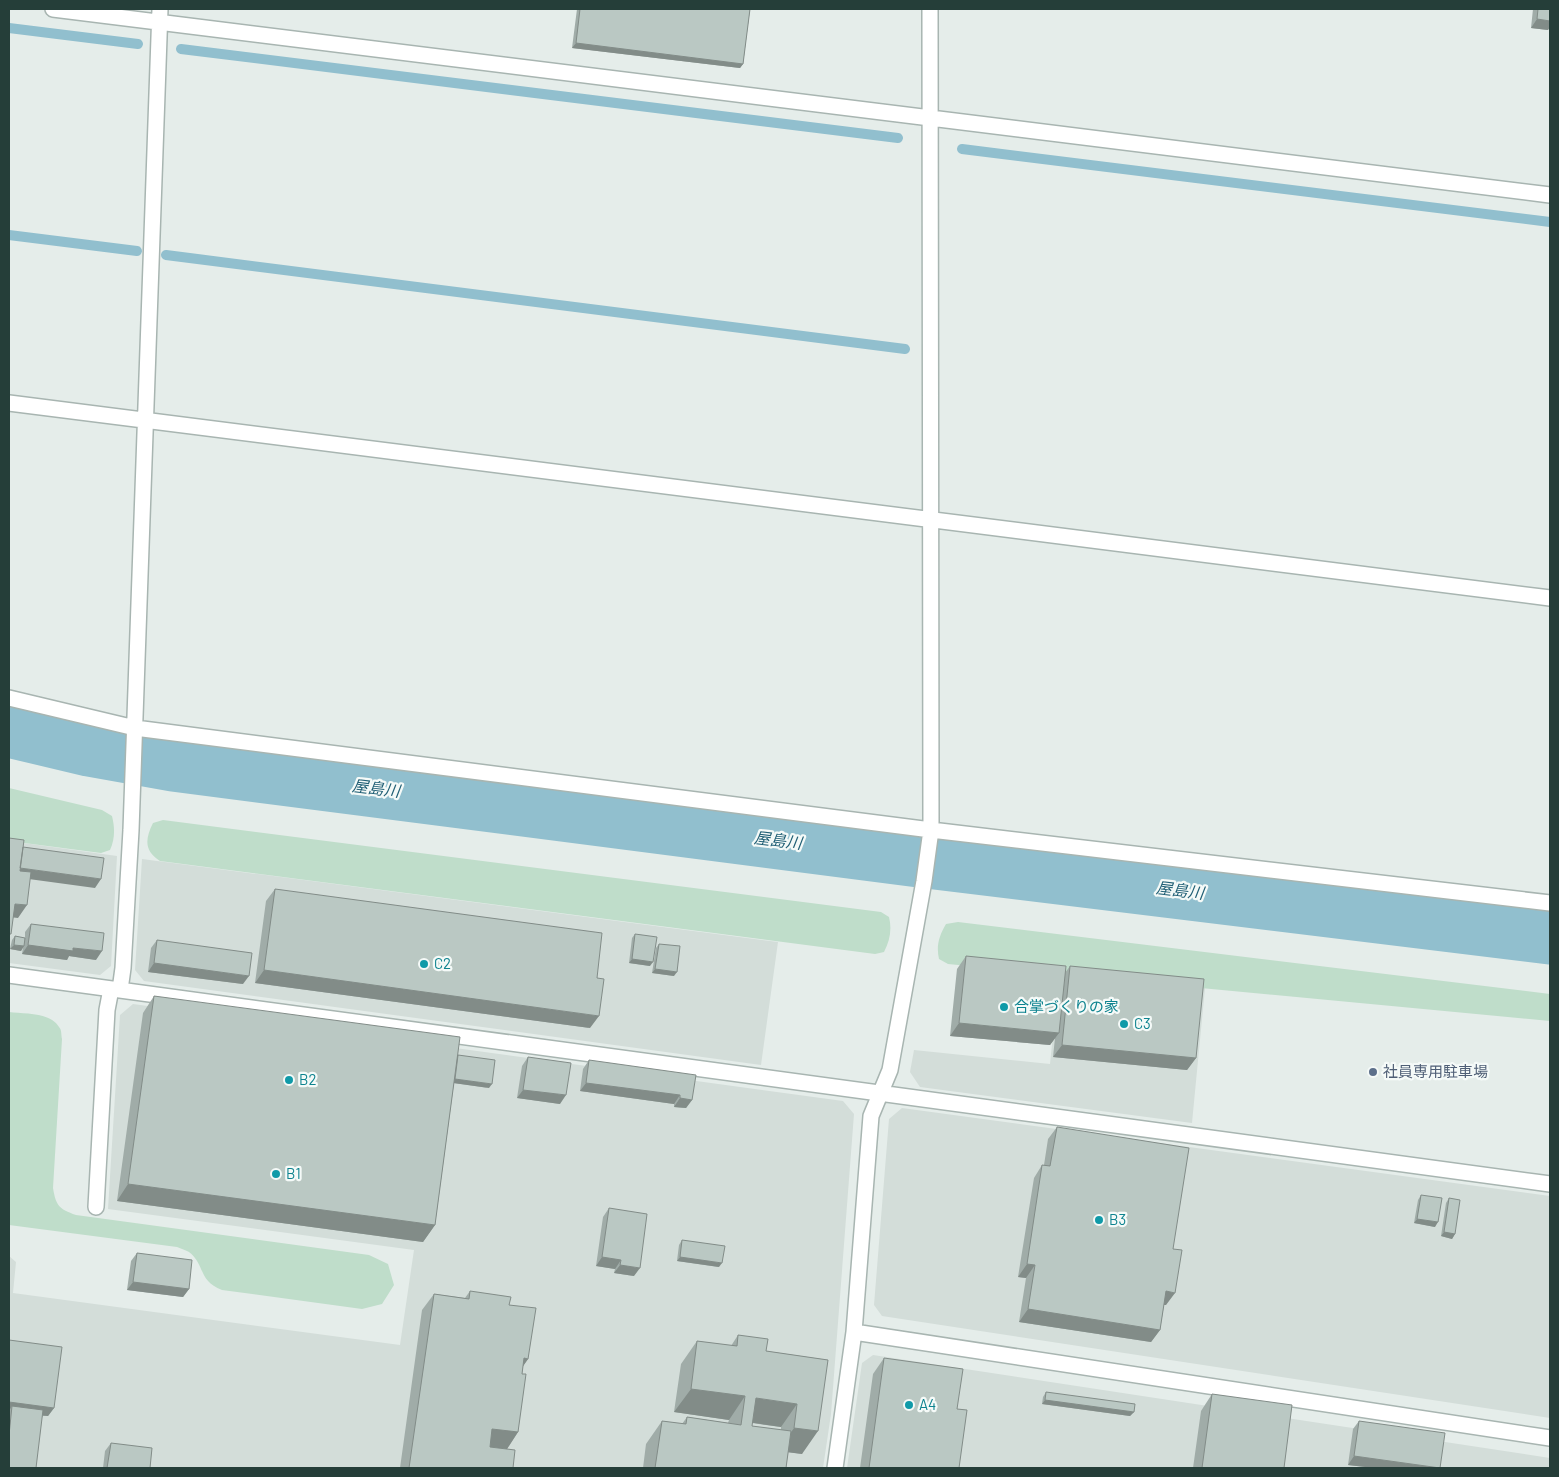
<svg xmlns="http://www.w3.org/2000/svg" width="1559" height="1477" viewBox="0 0 1559 1477" font-family="Barlow,'Noto Sans JP',sans-serif">
<style>
.built{fill:#d3ddd9}
.green{fill:#bfddca}
.lines{fill:none;stroke-linecap:round;stroke-linejoin:round}
.stream{stroke:#91bfce;stroke-width:10}
.river{stroke:#91bfce;stroke-width:59}
.minor-casing{stroke:#a8b5b1;stroke-width:18}
.minor{stroke:#fff;stroke-width:15}
.wall{fill:#a0aca8;fill-rule:evenodd}
.shaded-wall{fill:#828c88}
.building{fill:#bac8c3;stroke:#828c88}
.culture-dot{fill:#0f9aa8;stroke:#f5faf8;stroke-width:2}
.service-dot{fill:#5c6f8a;stroke:#f5faf8;stroke-width:2}
.labels{text-anchor:middle;stroke-width:4.5;stroke-linejoin:round;paint-order:stroke}
.culture-label{font-size:15px;fill:#0d838f;stroke:#f5faf8;text-anchor:start}
.service-label{font-size:15px;fill:#4e5e75;stroke:#f5faf8;text-anchor:start}
.water-label{font-size:16px;font-style:italic;fill:#226076;stroke:#f5faf8}
</style>
<rect width="100%" height="100%" fill="#e5edea"/>
<!-- built -->
<path class="built" d="M9,841L117,856L111,966L100,975L9,963Z
M142,859L778,942L761,1065L144,981L135,970Z
M1059,974L1205,988L1192,1123L920,1087L910,1072L914,1050L1050,1064Z
M133,1004L843,1101L854,1114L831,1414L823,1468H9V1256L16,1262L13,1293L400,1345L414,1250L108,1209L120,1015Z
M902,1108L1550,1196V1418L882,1316L874,1305L889,1119Z
M873,1355L1550,1458V1468H847L862,1363Z"/>
<!-- green -->
<path class="green" d="M9,788L102,810L112,816C115,828 115,839 110,850L101,853L9,841Z
M163,820L881,912L889,917C892,929 890,941 884,952L875,954L160,861C144,851 145,839 153,823Z
M958,922L1550,994V1021L948,964L939,959C936,946 939,936 946,924Z
M9,1012C24,1014 50,1012 59,1027C62,1030 61,1035 62,1039L53,1188C56,1206 59,1209 76,1215L369,1255L388,1264L394,1285L382,1304L362,1309L222,1290C198,1281 205,1264 189,1252C186,1250 181,1249 177,1247L9,1225Z"/>
<g class="lines">
<!-- stream -->
<path class="stream" d="M9,28L138,44
M181,49L898,138
M962,149L1550,222
M9,235L137,251
M166,255L905,349"/>
<!-- river -->
<path class="river" d="M9,728L89,747L173,762L927,859L1550,935"/>
<!-- minor casing -->
<g class="minor-casing">
<path id="minor" d="M53,9L1550,195
M9,403L1550,598
M9,698L135,728L931,830L1550,903
M9,975L1550,1184
M120,990L123,968L131,830L160,9
M96,1207L107,1010L111,989
M854,1332L1550,1438
M835,1468L854,1332L871,1116L890,1070L924,881L931,830L930,9"/>
</g>
<!-- minor -->
<use href="#minor" class="minor"/>
</g>
<!-- wall -->
<path class="wall" d="M577,9H750L743,64L740,68L572,48Z
M1533,9H1550V27L1548,30L1531,28Z
M275,889L590,1028L255,983L266,901Z
M31,924L96,960L69,956L67,960L22,954L23,947L21,951L10,949L12,940L15,936L25,938V932Z
M635,934L650,966L629,963L632,938Z
M157,940L243,984L148,972L151,948Z
M659,944L674,976L652,973L656,948Z
M966,956L1065,973L1070,966L1196,1058L1187,1070L1053,1057L1055,1038L1050,1045L950,1036L957,969Z
M154,996L489,1088L454,1083L435,1225L423,1242L117,1201L143,1013Z
M528,1057L560,1104L517,1098L522,1066Z
M589,1060L692,1100L686,1108L674,1107V1104L580,1091L583,1069Z
M1057,1127L1173,1249L1166,1305H1164L1160,1330L1151,1342L1019,1322L1026,1278L1018,1277L1034,1178L1042,1165H1044L1048,1139Z
M1421,1195L1435,1227L1414,1223L1418,1200Z
M1449,1198L1455,1234L1452,1239L1441,1236L1446,1203Z
M609,1208L634,1276L614,1273L615,1269L596,1266L603,1217Z
M682,1240L719,1267L677,1261L679,1245Z
M137,1253L189,1289L183,1297L127,1290L131,1261Z
M470,1291L509,1305L528,1359L523,1366L522,1374L518,1432L507,1449L513,1468H400L422,1310L434,1294L465,1298Z
M738,1335L766,1351L828,1360L802,1454L788,1452L786,1468H643L646,1444L662,1421L682,1424L687,1417L728,1423L729,1420L674,1412L681,1364L697,1341L731,1346ZM752,1423L781,1427V1430L752,1426Z
M9,1340L54,1408L48,1416H43L9,1468Z
M884,1358L957,1409L959,1468H860L873,1374Z
M1046,1392L1134,1412L1130,1416L1042,1404L1043,1397Z
M1212,1394L1284,1468H1193L1201,1411Z
M1359,1421L1440,1468H1374L1348,1465L1353,1429Z
M111,1443L150,1468H103L105,1451Z"/>
<!-- shaded-wall -->
<path class="shaded-wall" d="M1537,19L1550,21V27L1548,30L1531,28Z
M576,43L743,64L740,68L572,48Z
M20,868L101,879L95,888L14,877Z
M15,904L27,905L18,918L9,917Z
M14,945L24,946L21,951L10,949Z
M28,945L73,948L102,951L96,960L69,956L67,960L22,954Z
M632,959L653,962L650,966L629,963Z
M154,963L249,976L243,984L148,972Z
M655,969L677,972L674,976L652,973Z
M264,970L599,1016L590,1028L255,983Z
M959,1023L1059,1033L1050,1045L950,1036Z
M1062,1045L1196,1058L1187,1070L1053,1057Z
M449,1078L492,1084L489,1088L446,1082Z
M586,1083L680,1095L674,1104L580,1091Z
M523,1090L566,1095L560,1104L517,1098Z
M680,1098L692,1100L686,1108L674,1107Z
M128,1184L435,1225L423,1242L117,1201Z
M1417,1219L1438,1222L1435,1227L1414,1223Z
M1444,1232L1455,1234L1452,1239L1441,1236Z
M602,1257L621,1260L615,1269L596,1266Z
M680,1257L722,1263L719,1267L677,1261Z
M1027,1264L1035,1265L1026,1278L1018,1277Z
M620,1265L640,1268L634,1276L614,1273Z
M133,1282L189,1289L183,1297L127,1290Z
M1166,1291L1175,1293L1166,1305L1157,1304Z
M1028,1309L1160,1330L1151,1342L1019,1322Z
M524,1358L528,1359L517,1375Z
M691,1389L745,1396L729,1420L674,1412Z
M756,1398L797,1404L781,1427L741,1421Z
M1045,1400L1134,1412L1130,1416L1042,1404Z
M9,1402L54,1408L48,1416L12,1412V1406L9,1411Z
M794,1428L818,1431L802,1454L778,1451Z
M492,1429L518,1432L507,1449L481,1446Z
M1354,1456L1440,1468H1374L1348,1465Z"/>
<!-- building -->
<path class="building" d="M580,9H750L743,64L576,43Z
M1538,9H1550V21L1537,19Z
M9,838L24,840L20,871L31,872L27,905L15,904L11,934H9Z
M23,847L104,858L101,879L20,868Z
M275,889L602,933L597,978L604,979L599,1016L264,970Z
M31,924L104,933L102,951L73,948V951L28,945Z
M635,934L657,937L653,962L632,959Z
M15,936L25,938L24,946L14,945Z
M157,940L252,953L249,976L154,963Z
M659,944L680,946L677,972L655,969Z
M966,956L1066,966L1059,1033L959,1023Z
M1070,966L1204,979L1196,1058L1062,1045Z
M154,996L460,1037L435,1225L128,1184Z
M458,1055L495,1060L492,1084L455,1079Z
M528,1057L571,1063L566,1095L523,1090Z
M589,1060L696,1075L692,1100L680,1098V1095L586,1083Z
M1057,1127L1189,1148L1173,1249L1182,1250L1175,1293L1166,1291L1160,1330L1028,1309L1035,1265L1027,1264L1042,1165L1050,1166Z
M1421,1195L1442,1198L1438,1222L1417,1219Z
M1449,1198L1460,1200L1455,1234L1444,1232Z
M609,1208L647,1214L640,1268L620,1265L621,1260L602,1257Z
M682,1240L725,1246L722,1263L680,1257Z
M137,1253L192,1260L189,1289L133,1282Z
M470,1291L511,1297L509,1305L536,1308L528,1359L524,1358L522,1374H526L518,1432L492,1429L490,1447L515,1450L513,1468H409L434,1294L469,1299Z
M738,1335L768,1339L766,1351L828,1360L818,1431L794,1428L797,1404L756,1398L752,1426L791,1431L786,1468H655L662,1421L686,1424L687,1417L741,1425L745,1396L691,1389L697,1341L737,1346Z
M9,1340L62,1347L54,1408L9,1402Z
M884,1358L963,1369L957,1409L967,1410L959,1468H869Z
M1046,1392L1135,1404L1134,1412L1045,1400Z
M1212,1394L1292,1405L1284,1468H1202Z
M12,1406L43,1410L36,1468H9V1435Z
M1359,1421L1445,1433L1440,1468L1354,1456Z
M111,1443L152,1448L150,1468H107Z"/>
<!-- markers -->
<g class="culture-dot">
<circle cx="424" cy="964" r="5"/>
<circle cx="1004" cy="1007" r="5"/>
<circle cx="1124" cy="1024" r="5"/>
<circle cx="289" cy="1080" r="5"/>
<circle cx="276" cy="1174" r="5"/>
<circle cx="1099" cy="1220" r="5"/>
<circle cx="909" cy="1405" r="5"/>
</g>
<circle class="service-dot" cx="1373" cy="1072" r="5"/>
<g class="labels">
<!-- culture labels -->
<g class="culture-label">
<text x="434" y="969">C2</text>
<text x="1014" y="1012">合掌づくりの家</text>
<text x="1134" y="1029">C3</text>
<text x="299" y="1085">B2</text>
<text x="286" y="1179">B1</text>
<text x="1109" y="1225">B3</text>
<text x="919" y="1410">A4</text>
</g>
<!-- service labels -->
<g class="service-label">
<text x="1383" y="1077">社員専用駐車場</text>
</g>
<!-- water labels -->
<g class="water-label">
<text transform="translate(376 788) rotate(7)" y="6">屋島川</text>
<text transform="translate(778 840) rotate(7)" y="6">屋島川</text>
<text transform="translate(1180 890) rotate(7)" y="6">屋島川</text>
</g>
</g>
<!-- border -->
<rect width="1559" height="1477" fill="none" stroke="#253e39" stroke-width="20"/>
</svg>
